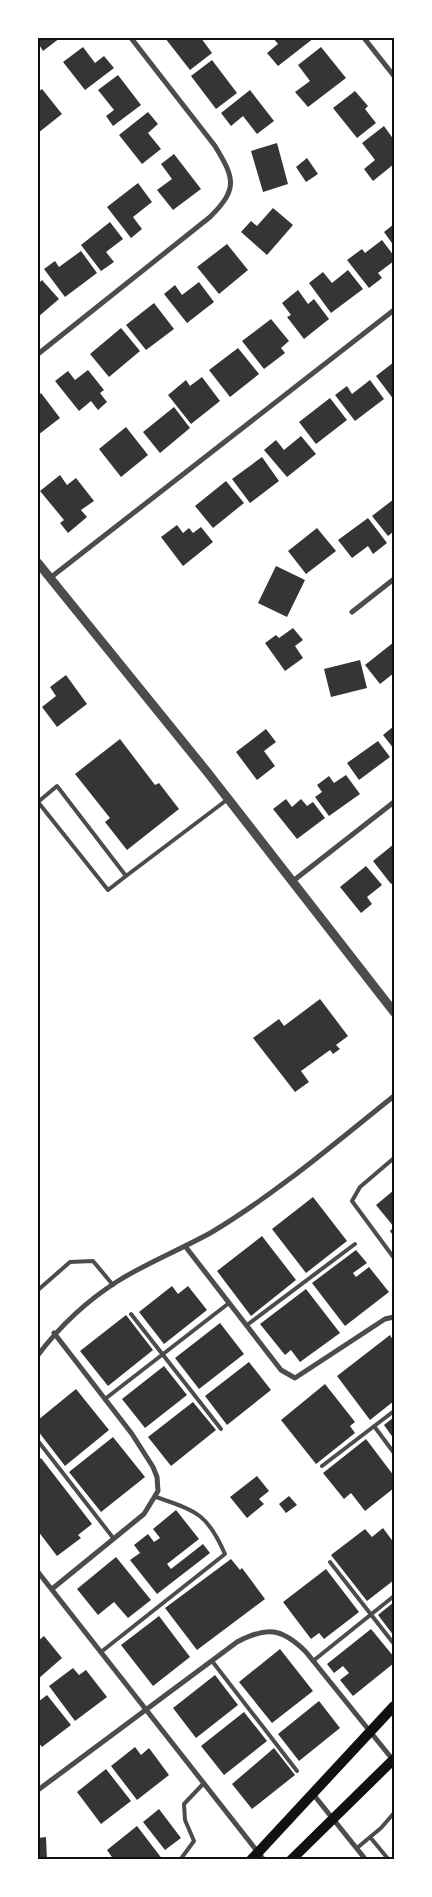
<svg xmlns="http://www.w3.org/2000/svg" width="432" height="1897" viewBox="0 0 432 1897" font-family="'Exo 2',sans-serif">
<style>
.building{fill:#353535}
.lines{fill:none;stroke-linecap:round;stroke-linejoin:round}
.service{stroke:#4c4c4c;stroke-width:4}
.minor{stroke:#4c4c4c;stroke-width:5}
.tertiary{stroke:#4c4c4c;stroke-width:9}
.secondary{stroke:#111;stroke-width:10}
.neatline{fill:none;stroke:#111;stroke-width:2}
</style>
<rect width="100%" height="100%" fill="#fff"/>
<!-- building -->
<path class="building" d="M38,38H60L43,51L38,43Z
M165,38H201L212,53L190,70Z
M273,38H314L278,66L267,53L278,44Z
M83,47L95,63L104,56L114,68L85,90L63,62Z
M321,47L346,78L308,107L295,92L310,81L298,65Z
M212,60L237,93L216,109L191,76Z
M118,75L141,105L113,126L106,116L114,110L98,90Z
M42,89L62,114L38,133V92Z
M250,90L274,121L257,134L243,116L231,126L221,113Z
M355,91L368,106L365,109L376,123L357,138L333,108Z
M148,112L158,124L148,133L161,149L142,164L119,135Z
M384,126L394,140V164L373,181L364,169L375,160L362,143Z
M277,143L288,184L263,192L251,151Z
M174,154L201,189L173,210L157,190L172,179L161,164Z
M307,158L318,174L306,182L296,167Z
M138,183L152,202L133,217L142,229L131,238L107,207Z
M273,208L293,225L267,255L241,232L251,221L257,226Z
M110,222L123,239L106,252L114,262L101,271L81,245Z
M394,224V246L384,232Z
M382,240L394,256V261L378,273L382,278L369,288L347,260L362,249L365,253Z
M227,244L248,270L219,294L197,267Z
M81,251L97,273L65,297L44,269L55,261L59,267Z
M348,270L363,289L331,313L309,283L323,272L332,283Z
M42,280L59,299L38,317V284Z
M199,282L214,302L187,323L164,294L175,285L182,295Z
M298,290L308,304L314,299L329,319L304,339L287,317L291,315L282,303Z
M154,303L174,329L146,350L126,325Z
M271,319L289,341L281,348L285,353L264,369L242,341Z
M121,328L140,351L109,377L90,354Z
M238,348L259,374L230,397L209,370Z
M394,362V400L376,376Z
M88,370L104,390L100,393L107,402L98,410L91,401L79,411L55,381L68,371L75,380Z
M202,377L220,401L191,424L168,395L186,380L190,386Z
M370,380L384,399L355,421L335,395L347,386L352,394Z
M41,393L60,418L38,435V396Z
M330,398L347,420L316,444L299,422Z
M174,407L190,428L160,453L143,432Z
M126,427L148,455L121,477L99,449Z
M301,436L316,454L287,477L264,450L276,440L284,450Z
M262,457L279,481L250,503L232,479Z
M60,475L67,485L76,478L94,501L81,510L87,517L68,533L60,523L64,520L40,491Z
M226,481L244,503L213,528L195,506Z
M394,499V531L388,536L372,516Z
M368,518L387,543L373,554L368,546L352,558L338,540Z
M177,525L183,533L189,528L193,533L201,527L213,542L183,566L161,537Z
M317,528L336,551L306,574L288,551Z
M276,566L305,580L287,617L258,603Z
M293,628L303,640L295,646L303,658L285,671L265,643L276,635L279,638Z
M394,642V673L380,684L365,665Z
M360,660L367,688L331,697L324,669Z
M66,675L87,704L57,727L42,707L56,696L50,687Z
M394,726V749L383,735Z
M266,729L276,742L264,751L275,766L257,780L236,752Z
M120,739L155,785L159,783L179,809L127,850L105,822L110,818L75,774Z
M378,741L390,757L359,780L347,763Z
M346,775L360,794L329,816L315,797L322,792L317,785L329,776L334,783Z
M286,799L292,807L301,799L307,806L313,802L325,818L297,839L273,809Z
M394,844V882L391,884L373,861Z
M366,866L382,885L367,897L372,904L361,913L340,887Z
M320,999L348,1036L336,1045L340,1049L333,1054L330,1050L301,1071L309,1082L295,1092L253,1038L279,1019L284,1026Z
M394,1190V1237L390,1231L394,1227L376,1205Z
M313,1197L347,1241L306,1273L272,1229Z
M262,1236L296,1280L251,1316L217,1271Z
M356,1250L367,1263L353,1273L356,1277L369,1267L389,1292L345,1326L312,1283Z
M172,1286L178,1294L188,1286L207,1310L164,1344L139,1312Z
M306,1289L340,1333L300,1362L291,1350L285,1355L260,1324Z
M126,1315L153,1350L108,1386L80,1351Z
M220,1323L244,1354L199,1389L175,1358Z
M390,1335L394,1342V1401L370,1420L337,1376Z
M249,1362L271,1390L227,1425L205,1396Z
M164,1366L187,1395L145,1428L122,1399Z
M325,1384L355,1422L350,1426L355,1433L316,1464L281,1420Z
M76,1389L109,1430L65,1466L38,1431V1420Z
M193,1402L216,1430L171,1466L148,1437Z
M394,1417V1439L384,1425Z
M113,1437L145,1477L101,1512L69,1472Z
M366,1439L394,1476V1488L365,1511L351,1493L344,1499L323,1473Z
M41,1458L92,1524L78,1535L81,1538L57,1556L38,1531V1461Z
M257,1476L269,1491L259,1499L264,1504L247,1518L230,1497Z
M289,1496L297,1505L286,1513L279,1504Z
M176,1510L199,1539L167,1564L171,1569L203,1544L210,1553L157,1594L130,1560L140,1553L134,1545L148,1534L154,1542L160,1538L153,1529Z
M383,1528L394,1543V1580L367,1601L331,1555L365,1529L372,1537Z
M116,1557L151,1600L128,1618L114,1602L98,1615L77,1589Z
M231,1559L240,1570L242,1568L265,1599L197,1650L165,1608Z
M326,1569L359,1612L324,1639L319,1633L311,1639L283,1602Z
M394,1602V1636L378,1615Z
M159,1616L190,1657L153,1686L121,1645Z
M371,1629L394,1657V1663L353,1696L340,1680L349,1673L343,1666L334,1673L327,1664Z
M44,1636L62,1658L38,1679V1641Z
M280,1649L313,1691L272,1723L239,1682Z
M73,1668L79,1675L86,1670L107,1697L75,1721L49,1686Z
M215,1675L238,1705L196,1738L173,1708Z
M47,1695L71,1725L42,1747L38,1742V1702Z
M319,1701L340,1728L299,1761L278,1734Z
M244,1712L267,1741L224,1775L201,1746Z
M135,1747L141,1755L149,1748L169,1775L137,1800L111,1766Z
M274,1748L295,1775L252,1809L232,1784Z
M106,1769L131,1801L101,1824L77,1792Z
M159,1809L181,1838L165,1850L143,1822Z
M137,1826L163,1860H114L107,1850Z
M46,1837L47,1860H38V1838Z"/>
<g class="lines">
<!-- service -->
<path class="service" d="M126,876L108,890L38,802L57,786L126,876L228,799
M394,1158L360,1187L352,1201L394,1258
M38,1290L70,1262L93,1261L113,1285
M131,1314L221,1429
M247,1325L355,1244
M105,1399L229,1303
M374,1426L394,1453
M38,1441L114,1539
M322,1466L394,1411
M330,1562L394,1644
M101,1652L225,1554C207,1513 196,1511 156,1497
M212,1661L297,1771
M313,1661L394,1596
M370,1837L389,1860
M357,1848L381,1828L394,1813
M180,1860L194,1841L185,1820L184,1804L204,1783"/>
<!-- minor -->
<path class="minor" d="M364,38L394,76
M38,354L210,217C238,189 235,179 215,146L131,38
M50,578L394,310
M352,612L394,579
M293,881L394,802
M185,1246L281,1370L295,1378L385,1319L394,1317
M38,1355C60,1326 88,1300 118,1281C148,1262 182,1249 212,1232C277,1193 335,1143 394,1096
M38,1572L264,1860
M52,1589L144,1514L158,1491L157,1477L153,1467L132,1434L54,1333
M38,1790L237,1642C267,1626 282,1628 306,1652L393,1760
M313,1794L366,1860"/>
<!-- tertiary -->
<path class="tertiary" d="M38,563L208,773L394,1012"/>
<!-- secondary -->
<path class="secondary" d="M251,1860L394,1706
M291,1860L394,1759"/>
</g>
<!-- border -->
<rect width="432" height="1897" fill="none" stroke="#ffffff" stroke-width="78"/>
<rect x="39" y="39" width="354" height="1819" class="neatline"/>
</svg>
